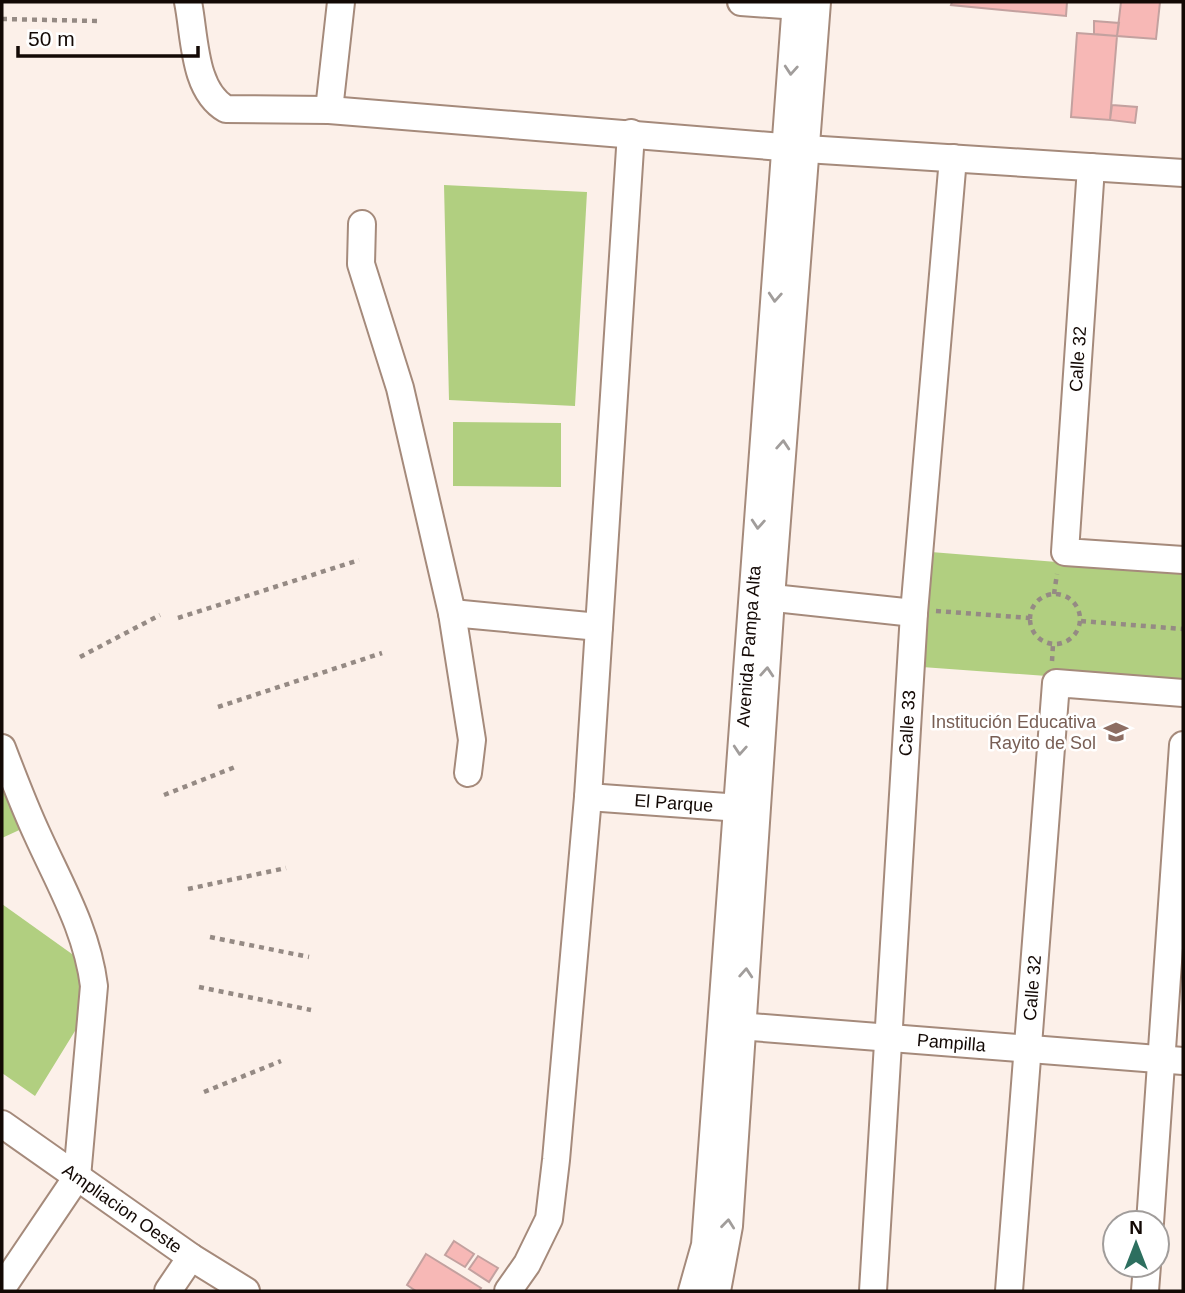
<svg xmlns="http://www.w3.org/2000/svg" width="1185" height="1293" viewBox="0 0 1185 1293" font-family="Helvetica,sans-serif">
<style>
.green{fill:#b1cf80}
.building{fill:#f7b8b6;stroke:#c3a19f;stroke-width:2}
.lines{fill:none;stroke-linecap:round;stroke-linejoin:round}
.minor-casing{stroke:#a58a7b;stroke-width:30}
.path{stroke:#958a84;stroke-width:4.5;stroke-dasharray:5 5;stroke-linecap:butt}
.minor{stroke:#fff;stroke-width:26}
.oneway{stroke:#a19d9b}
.labels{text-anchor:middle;stroke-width:5;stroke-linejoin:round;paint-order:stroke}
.street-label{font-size:18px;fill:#130905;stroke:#fff}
.education-label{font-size:18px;fill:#785e54;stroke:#fff;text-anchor:end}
</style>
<rect width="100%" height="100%" fill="#fcf0e9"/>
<!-- green -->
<path class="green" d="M444,185L587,192L575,406L449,400Z
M453,422L561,423V487L453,486Z
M931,552L1183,572V686L922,667Z
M2,762L28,826L2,838Z
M2,904L107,979L35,1096L2,1073Z"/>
<!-- building -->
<path class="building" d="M952,2H1067L1066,16L951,5Z
M1121,2H1160L1156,39L1117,36Z
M1094,21L1119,23L1117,36L1094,34Z
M1077,33L1117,36L1110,120L1071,117Z
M1112,105L1137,107L1135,123L1110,120Z
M454,1241L474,1254L465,1267L445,1255Z
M426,1254L481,1288L479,1291H416L407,1285Z
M478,1256L498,1268L489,1282L469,1269Z"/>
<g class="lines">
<!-- minor casing -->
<g class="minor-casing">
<g id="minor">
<path d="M188,2C195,36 193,90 226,109L329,110L806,149L1183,173"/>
<path d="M741,2L812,7"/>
<path d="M329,110L341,2"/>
<path d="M1091,167L1065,552L1183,560"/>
<path d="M362,224L361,264L400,388L452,613L472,740L468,773"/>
<path d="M755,596L914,613"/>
<path d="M452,613L599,627"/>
<path d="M2,748C13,777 24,806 37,834C60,885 87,930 94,986L77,1177L2,1288"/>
<path id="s1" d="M588,797L754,809"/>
<path id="s2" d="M726,1025L1183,1061"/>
<path id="s3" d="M2,1124L191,1257L246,1291"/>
<path d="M1150,1223L1183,745"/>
<path d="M168,1291L191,1257"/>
<path d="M508,1291L527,1264L549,1219L556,1160L588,797L631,133"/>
<path id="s4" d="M692,1291L705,1245L796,2"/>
<path d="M717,1291L729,1226L771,598L817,2"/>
<path id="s5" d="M873,1291L914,613L953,158"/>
<path id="s6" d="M1009,1291L1056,683L1183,693"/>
<path d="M1145,1291L1147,1265"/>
</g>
</g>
<!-- path -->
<path class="path" d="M2,19L98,21
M1030 619a25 25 0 1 1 50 0a25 25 0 1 1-50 0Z
M1054,594L1057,574
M936,611L1030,618
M178,618L359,560
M1081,621L1183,629
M80,657L160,615
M1052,661L1053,644
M218,707L382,653
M164,795L235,767
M188,889L286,868
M210,937L309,957
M199,987L311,1010
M204,1092L281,1061"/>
<!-- minor -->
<use href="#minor" class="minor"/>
</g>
<!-- one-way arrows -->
<defs><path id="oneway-chevron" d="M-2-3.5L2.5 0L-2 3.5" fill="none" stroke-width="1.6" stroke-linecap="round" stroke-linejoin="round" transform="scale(1.75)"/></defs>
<g class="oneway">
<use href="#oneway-chevron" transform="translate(791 70) rotate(94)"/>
<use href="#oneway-chevron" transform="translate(775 297) rotate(94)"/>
<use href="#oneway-chevron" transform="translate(783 445) rotate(-86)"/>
<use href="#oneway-chevron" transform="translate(758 524) rotate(94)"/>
<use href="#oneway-chevron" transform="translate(767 672) rotate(-86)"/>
<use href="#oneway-chevron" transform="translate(740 750) rotate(94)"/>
<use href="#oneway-chevron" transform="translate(746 973) rotate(-86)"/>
<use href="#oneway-chevron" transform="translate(728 1224) rotate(-84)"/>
</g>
<!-- icons -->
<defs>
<g id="school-bare" transform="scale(1.89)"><path d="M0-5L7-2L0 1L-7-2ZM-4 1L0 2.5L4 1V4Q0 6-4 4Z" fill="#8d6e63" stroke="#fff" stroke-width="2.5" paint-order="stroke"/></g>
</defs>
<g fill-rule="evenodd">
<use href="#school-bare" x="1116" y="732"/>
</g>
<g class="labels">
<!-- street labels -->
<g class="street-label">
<text transform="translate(1078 359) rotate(-86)" y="6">Calle 32</text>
<text dy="6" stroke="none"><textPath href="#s4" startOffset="648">Avenida Pampa Alta</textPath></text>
<text dy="6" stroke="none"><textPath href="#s5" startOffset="569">Calle 33</textPath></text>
<text dy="6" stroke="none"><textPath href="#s1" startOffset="86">El Parque</textPath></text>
<text dy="6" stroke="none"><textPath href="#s6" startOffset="304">Calle 32</textPath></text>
<text dy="6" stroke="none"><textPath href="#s2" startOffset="226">Pampilla</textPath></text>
<text dy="6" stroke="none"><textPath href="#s3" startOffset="147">Ampliacion Oeste</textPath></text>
</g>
<!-- education labels -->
<g class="education-label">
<text x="1096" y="728">Institución Educativa<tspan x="1096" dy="21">Rayito de Sol</tspan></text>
</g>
</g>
<!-- border -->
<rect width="1185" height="1293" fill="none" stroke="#130905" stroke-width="7"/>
<!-- north arrow -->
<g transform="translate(1136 1244)"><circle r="33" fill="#ffffff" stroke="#a19d9b" stroke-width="2"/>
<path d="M0-5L12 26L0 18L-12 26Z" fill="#2d6f5f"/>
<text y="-10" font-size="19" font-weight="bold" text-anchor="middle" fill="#130905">N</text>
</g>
<!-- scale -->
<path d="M18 46v10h180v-10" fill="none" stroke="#130905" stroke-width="3.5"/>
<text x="28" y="46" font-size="21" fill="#130905" stroke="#ffffff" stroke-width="5" paint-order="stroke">50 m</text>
</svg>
